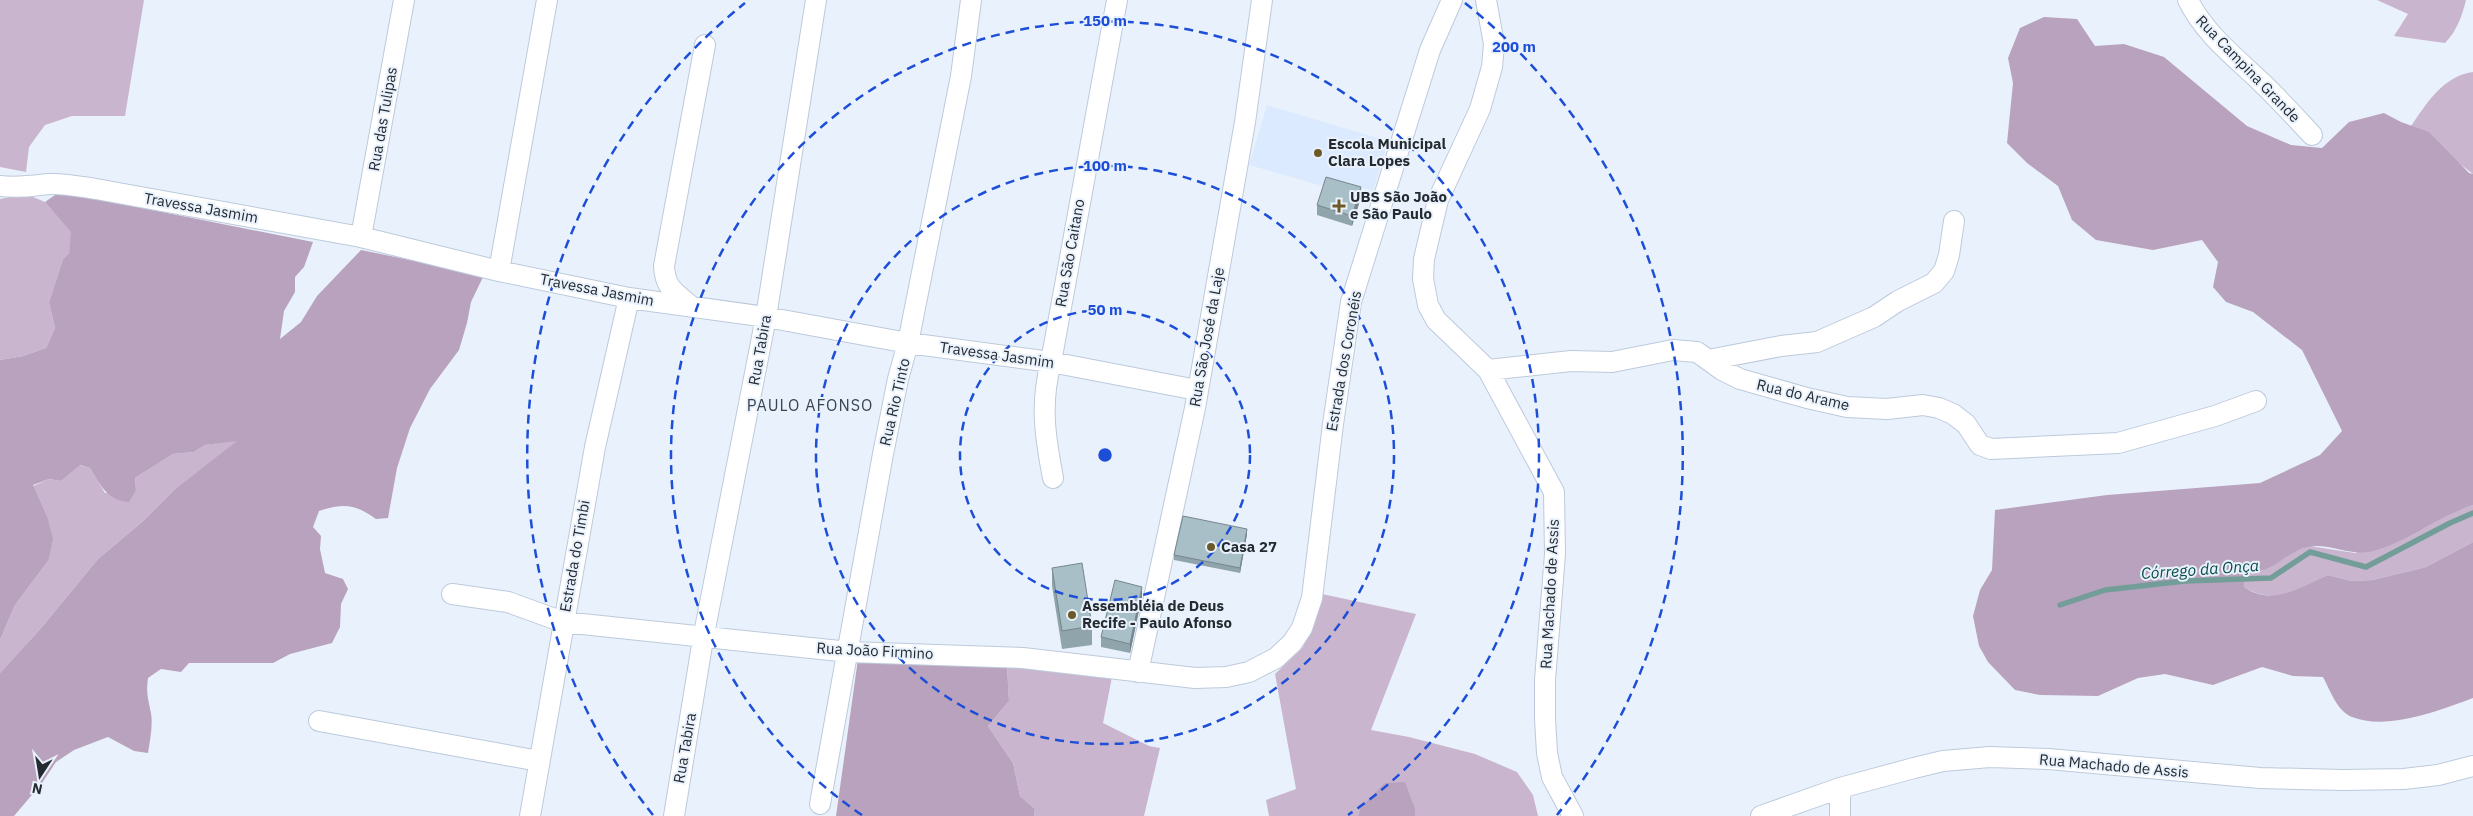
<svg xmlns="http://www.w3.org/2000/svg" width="2473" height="816" viewBox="0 0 2473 816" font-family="'IBM Plex Sans',sans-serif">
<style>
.built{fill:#dbeafe}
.green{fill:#cab5cf}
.forest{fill:#b9a2bd}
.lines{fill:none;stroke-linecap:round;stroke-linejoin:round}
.stream{stroke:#739d99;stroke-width:5.5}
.minor-casing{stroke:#bdcadc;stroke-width:22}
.minor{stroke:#fff;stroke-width:20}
.wall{fill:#90a4ac}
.shaded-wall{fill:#76868c}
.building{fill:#a8bfc8;stroke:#76868c}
.ring{fill:none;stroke:#1d4ed8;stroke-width:2.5;stroke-dasharray:9 6}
.poi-dot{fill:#6c5a28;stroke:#e9f2fc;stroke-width:2}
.labels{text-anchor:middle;stroke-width:4;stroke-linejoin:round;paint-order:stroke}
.street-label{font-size:15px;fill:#242a30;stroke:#e9f2fc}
.poi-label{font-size:15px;font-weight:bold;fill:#242a30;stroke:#e9f2fc;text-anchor:start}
.neighbourhood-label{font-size:16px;letter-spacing:1px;fill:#3a4554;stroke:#e9f2fc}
.water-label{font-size:16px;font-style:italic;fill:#084b47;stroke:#e9f2fc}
.centre{fill:#1d4ed8;stroke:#e9f2fc;stroke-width:2.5}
.ring-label{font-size:15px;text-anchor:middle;font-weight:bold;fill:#1d4ed8;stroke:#e9f2fc;stroke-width:4;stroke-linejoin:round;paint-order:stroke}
</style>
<rect width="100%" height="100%" fill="#e9f2fc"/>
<!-- built -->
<path class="built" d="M1267,105L1388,141L1373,191L1363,188L1361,197L1249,165Z"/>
<!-- green -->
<path class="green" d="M0,0H144L125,116H72L45,125L29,147L26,172L0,167Z
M2377,0H2466C2462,16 2457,31 2445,43L2394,36L2408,14Z
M2473,72V174L2411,126C2427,103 2443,76 2473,72Z
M26,194L45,202L72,232L69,253L63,259L49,302L55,328L46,348L23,356L0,360V199Z
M239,440L201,472L173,491L142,522L98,559L42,627L0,673V640L15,605L48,561L47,516L33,486L49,479L61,481L79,465L90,468L105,493L136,490L135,478L173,454L194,452L205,445Z
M2473,505V542L2426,567L2373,580L2352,581L2328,575C2298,588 2276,607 2244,587L2246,573L2262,571L2296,551L2310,546L2355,553L2412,534L2457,510Z
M1322,594L1416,614L1371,730L1409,737L1475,754L1517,772L1533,795L1538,816H1415V809L1360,808L1358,816H1269L1266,800L1296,789L1275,674L1303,647Z
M1007,666L1112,677L1103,723L1149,746L1160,748L1144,816H1034L1035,809L1020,796L1013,763L988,726L1009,701Z"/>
<!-- forest -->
<path class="forest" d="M2044,17L2077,19L2095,46L2124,44L2164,57L2247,126L2291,145L2322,148L2349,122L2384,113L2401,122L2429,132L2469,173L2473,174V505C2438,516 2408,542 2373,551C2351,557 2327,542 2308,547C2290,551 2278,566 2261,571C2256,572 2251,572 2246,573L2244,587C2273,607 2300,587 2328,575L2352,581L2373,580L2426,567L2473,542V698C2441,710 2387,731 2352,717C2337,711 2330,690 2323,677L2293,676L2262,667L2213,685L2165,674L2138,678L2098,696L2040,695L2015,690L1988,662L1979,646L1973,616L1980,590L1992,570L1995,510L2107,495L2260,483L2320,455L2342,431L2302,350L2253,312L2226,302L2213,287L2218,262L2202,240L2153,250L2096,240L2072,220L2058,186L2027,163L2007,143L2013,83L2008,58L2020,28Z
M67,193L313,242L304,267L295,277V292L284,311L280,339L301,322L317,296L361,250L484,275L471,302L467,323L459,350L430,389L410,428L397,468L388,518L376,519C355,504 344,503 319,511L313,527L321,536L320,549L325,573L343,579L348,589L341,604L340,627L332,643L290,654L273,663H189L181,672L161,669L148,678C146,693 148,698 151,713C153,726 150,740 148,753L134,751L108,737L74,750L56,762L42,783L14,816H0V673L42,627L98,559L142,522L173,491L237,441L205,445L194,452L173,454L135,478L136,490L129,502C107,500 101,486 90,468L80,465L61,481L49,479L33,485L47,516L53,539L48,561L15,605L0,640V360L23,356L46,348L55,328L49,302L63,259L69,253L71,232L45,202L55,195Z
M858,659L1007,666L1009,701L988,726L1013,763L1020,796L1035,809L1034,816H836Z
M1405,782L1415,809V816H1358L1360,808L1385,783Z"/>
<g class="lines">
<!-- stream -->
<path class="stream" d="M2060,605L2105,590L2185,581L2271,578L2310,552L2366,567L2450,523L2473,513"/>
<!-- minor casing -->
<g class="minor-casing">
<path id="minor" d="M1486,0L1494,44L1492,67L1480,109L1438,200L1424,259L1423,279L1428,305L1436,320L1488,370L1554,492L1555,554L1545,680V719L1547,753L1552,777L1573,816
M2188,0C2204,33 2235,57 2261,82C2279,99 2295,117 2312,135
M0,186C17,188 31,186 48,184C64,183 81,187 96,189L361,237L499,271L629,298L766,317L908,343L1051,362L1197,390
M361,237L404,0
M499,271L547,0
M692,307C676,293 665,289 664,266L705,45
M1708,360L1781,346L1817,342L1874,317L1898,301L1934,283L1944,271L1949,255L1954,221
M1488,370L1571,361L1612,362L1673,350L1697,352L1722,370L1740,379L1807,398L1847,407L1887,409L1923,405L1939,408L1953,414L1966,424L1980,445L1991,449L2118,443L2215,416L2256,401
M1053,478C1045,436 1040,404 1051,362L1117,0
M452,594L508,602L563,622L849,652L1023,658L1195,678L1226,677L1249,672L1276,658L1292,643L1302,628L1312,598L1333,424L1351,302L1430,50L1452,0
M1138,672L1195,408L1245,122L1262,0
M319,721L539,761
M820,804L883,454L898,379L908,343L961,76L971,0
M530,816L595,447L629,298
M674,816L703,639L766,317L816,0
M1761,816L1840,788L1914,768L1943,761L1990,757L2049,759L2260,778L2343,780L2404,779L2438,775L2473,766
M1840,816V788"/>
</g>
<!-- minor -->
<use href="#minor" class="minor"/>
</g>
<!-- wall -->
<path class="wall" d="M1361,197L1352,226L1317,215V205Z
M1247,534L1240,573L1174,560V555Z
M1052,568L1092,626V645L1062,649L1052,586Z
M1142,596L1130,653L1101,647V637Z"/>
<!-- shaded-wall -->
<path class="shaded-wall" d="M1361,187V197L1352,226V216Z
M1247,529V534L1240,573V568Z
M1142,587V596L1130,653V644Z"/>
<!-- building -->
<path class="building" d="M1326,177L1361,187L1352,216L1317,205Z
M1183,516L1247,529L1240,568L1174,555Z
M1082,563L1092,626L1062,631L1052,568Z
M1115,580L1142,587L1130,644L1101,637Z"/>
<!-- distance rings -->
<g class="ring">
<circle cx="1105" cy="455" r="145"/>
<circle cx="1105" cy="455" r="289"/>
<path d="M862 815A434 434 0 1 1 1348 815"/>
<path d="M653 815A578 578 0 0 1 745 3M1465 3A578 578 0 0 1 1557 815"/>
</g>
<!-- markers -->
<g class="poi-dot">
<circle cx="1318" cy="153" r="5"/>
<path d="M1336.5 198.5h5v5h5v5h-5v5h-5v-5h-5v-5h5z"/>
<circle cx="1211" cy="547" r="5"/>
<circle cx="1072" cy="615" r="5"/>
</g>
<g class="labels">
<!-- street labels -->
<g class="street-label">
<text transform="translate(2248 69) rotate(46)" y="5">Rua Campina Grande</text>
<text transform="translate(383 119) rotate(-80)" y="5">Rua das Tulipas</text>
<text transform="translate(201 208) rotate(10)" y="5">Travessa Jasmim</text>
<text transform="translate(1070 253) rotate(-80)" y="5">Rua São Caitano</text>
<text transform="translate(597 290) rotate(11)" y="5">Travessa Jasmim</text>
<text transform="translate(1207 337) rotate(-80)" y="5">Rua São José da Laje</text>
<text transform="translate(760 350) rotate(-80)" y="5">Rua Tabira</text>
<text transform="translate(997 355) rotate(8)" y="5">Travessa Jasmim</text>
<text transform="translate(1344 361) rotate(-80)" y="5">Estrada dos Coronéis</text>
<text transform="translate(1803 395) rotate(13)" y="5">Rua do Arame</text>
<text transform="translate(895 402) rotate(-77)" y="5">Rua Rio Tinto</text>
<text transform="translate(575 556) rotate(-80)" y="5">Estrada do Timbi</text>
<text transform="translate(1550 594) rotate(-87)" y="5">Rua Machado de Assis</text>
<text transform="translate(875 651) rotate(3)" y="5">Rua João Firmino</text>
<text transform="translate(685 748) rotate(-80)" y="5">Rua Tabira</text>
<text transform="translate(2114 766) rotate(5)" y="5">Rua Machado de Assis</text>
</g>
<!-- poi labels -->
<g class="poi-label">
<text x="1328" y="149">Escola Municipal<tspan x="1328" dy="17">Clara Lopes</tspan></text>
<text x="1350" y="202">UBS São João<tspan x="1350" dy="17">e São Paulo</tspan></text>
<text x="1221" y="552">Casa 27</text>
<text x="1082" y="611">Assembléia de Deus<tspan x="1082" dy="17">Recife - Paulo Afonso</tspan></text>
</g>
<!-- neighbourhood labels -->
<g class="neighbourhood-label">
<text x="810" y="411">PAULO AFONSO</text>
</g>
<!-- water labels -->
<g class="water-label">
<text transform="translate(2200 569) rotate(-4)" y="6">Córrego da Onça</text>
</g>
</g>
<circle cx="1105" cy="455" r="8" class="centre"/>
<g class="ring-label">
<text x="1105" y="26">150 m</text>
<text x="1514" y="52">200 m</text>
<text x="1105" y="171">100 m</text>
<text x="1105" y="315">50 m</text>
</g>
<!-- north arrow -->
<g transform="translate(40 776) rotate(192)" stroke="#e9f2fc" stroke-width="4" paint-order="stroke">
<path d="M0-4L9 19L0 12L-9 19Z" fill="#242a30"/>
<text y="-8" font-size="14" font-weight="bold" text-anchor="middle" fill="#242a30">N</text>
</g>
</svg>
